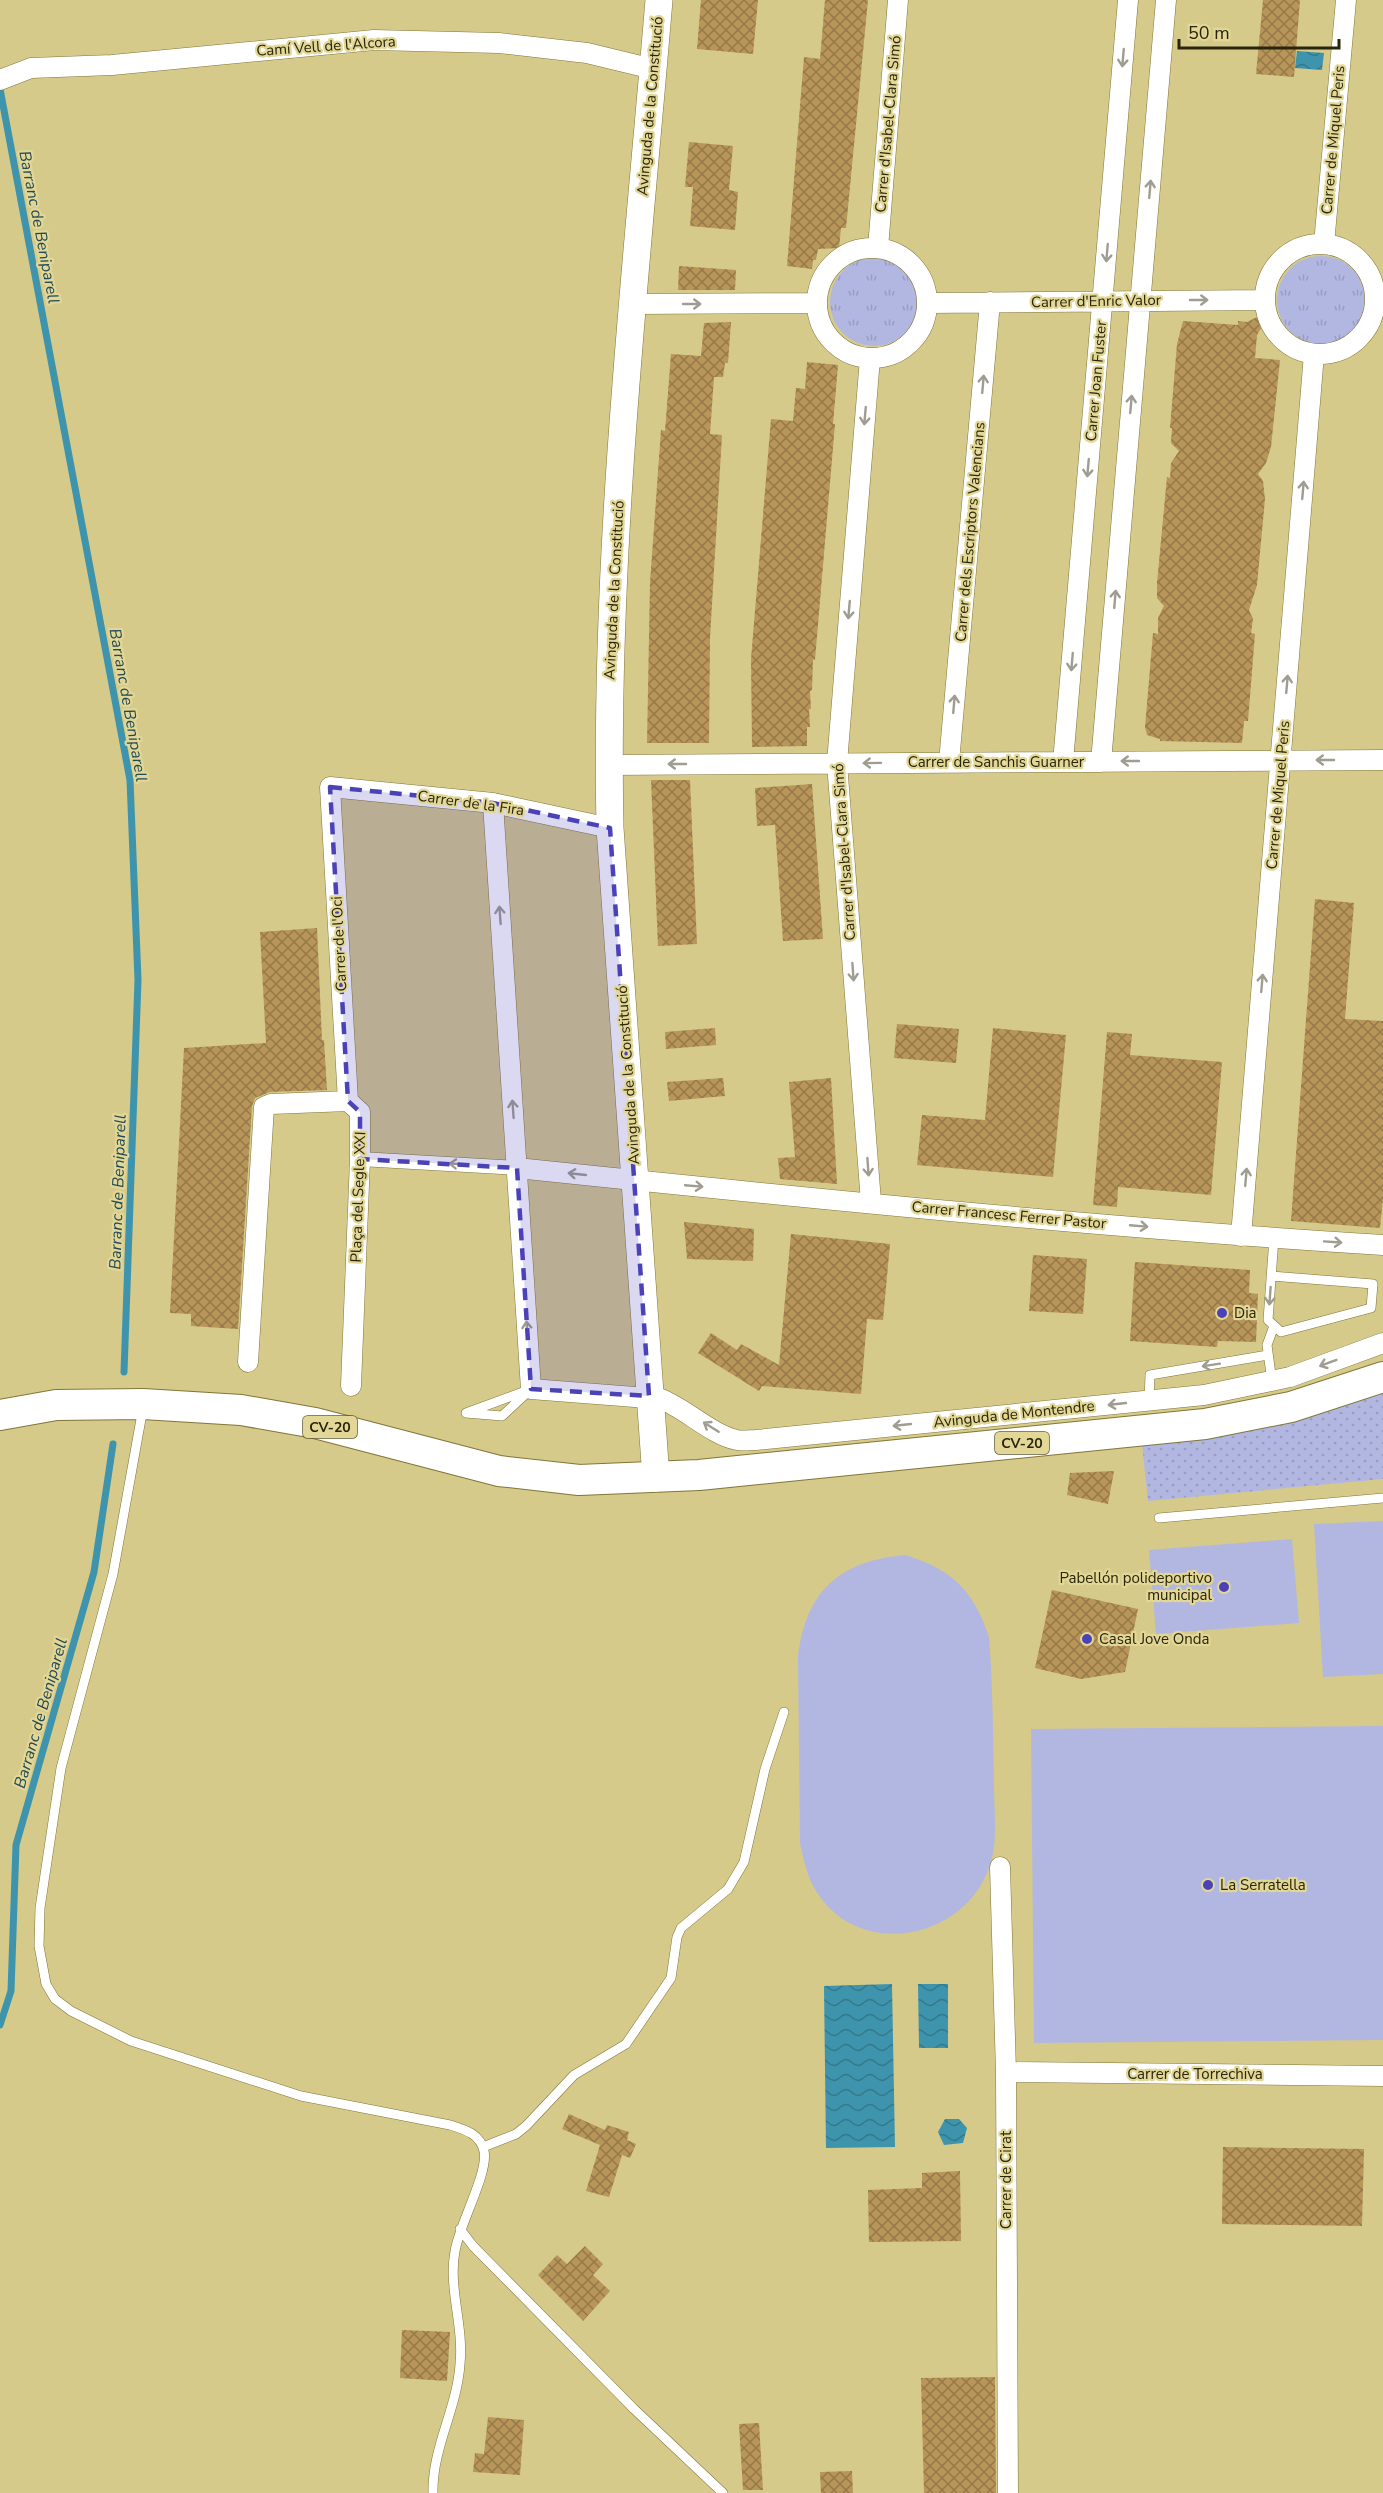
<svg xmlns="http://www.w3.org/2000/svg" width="1383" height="2493" viewBox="0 0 1383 2493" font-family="'Nunito Sans',sans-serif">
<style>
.grass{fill:url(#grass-tufts)}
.park{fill:url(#park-dots)}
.pitch{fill:#b2b7e1}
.water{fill:url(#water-waves)}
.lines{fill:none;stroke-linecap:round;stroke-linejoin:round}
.stream{stroke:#3e94ac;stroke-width:7}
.building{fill:url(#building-cross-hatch)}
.service-casing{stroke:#817638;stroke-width:10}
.pedestrian-casing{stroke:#817638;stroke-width:15}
.minor-casing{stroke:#817638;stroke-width:21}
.secondary-casing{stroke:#817638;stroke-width:28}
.primary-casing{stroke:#817638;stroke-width:32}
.service{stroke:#fff;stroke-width:9}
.pedestrian{stroke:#fff;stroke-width:14}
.minor{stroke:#fff;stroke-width:20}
.secondary{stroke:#fff;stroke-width:27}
.primary{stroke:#fff;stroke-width:30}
.oneway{stroke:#9f9d91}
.marked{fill:#4b42b8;fill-opacity:0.2;stroke:#4b42b8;stroke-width:4.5;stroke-dasharray:12 8;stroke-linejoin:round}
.poi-dot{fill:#4b42b8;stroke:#e2d796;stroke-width:2}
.labels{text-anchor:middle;stroke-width:4.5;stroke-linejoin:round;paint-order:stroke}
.shield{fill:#e2d796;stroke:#605a34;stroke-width:1.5}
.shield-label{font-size:14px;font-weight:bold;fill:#29250a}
.street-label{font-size:15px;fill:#29250a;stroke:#e2d796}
.poi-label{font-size:15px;fill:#29250a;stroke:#e2d796;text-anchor:start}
.water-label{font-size:16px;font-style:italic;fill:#224954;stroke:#e2d796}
</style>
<defs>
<pattern id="grass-tufts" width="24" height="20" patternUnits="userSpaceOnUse" patternTransform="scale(1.5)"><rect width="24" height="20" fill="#b2b7e1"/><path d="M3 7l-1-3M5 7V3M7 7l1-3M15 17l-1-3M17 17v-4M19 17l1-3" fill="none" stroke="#999dc0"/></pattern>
<pattern id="park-dots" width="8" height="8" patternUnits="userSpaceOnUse" patternTransform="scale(1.5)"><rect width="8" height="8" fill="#b2b7e1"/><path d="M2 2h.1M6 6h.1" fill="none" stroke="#999dc0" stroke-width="1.8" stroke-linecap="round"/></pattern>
<pattern id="water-waves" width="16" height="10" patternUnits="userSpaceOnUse" patternTransform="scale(1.5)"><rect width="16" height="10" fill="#3e94ac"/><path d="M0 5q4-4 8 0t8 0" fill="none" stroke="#34798a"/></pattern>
<pattern id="building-cross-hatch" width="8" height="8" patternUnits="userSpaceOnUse" patternTransform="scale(1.5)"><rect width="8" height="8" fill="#b89559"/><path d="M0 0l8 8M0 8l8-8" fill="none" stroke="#967948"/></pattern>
</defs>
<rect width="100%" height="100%" fill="#d5ca8a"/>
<!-- grass -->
<path class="grass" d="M1277 300a44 44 0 1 1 88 0a44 44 0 1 1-88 0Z
M830 302a44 44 0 1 1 88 0a44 44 0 1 1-88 0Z"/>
<!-- park -->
<path class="park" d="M1383,1392V1479L1148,1501L1142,1444Z"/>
<!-- pitch -->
<path class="pitch" d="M1383,1521V1674L1323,1677L1314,1524Z
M1292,1539L1299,1623L1156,1634L1149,1550Z
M905,1555C952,1569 974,1591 989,1637C993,1687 993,1738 994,1788C994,1813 998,1841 990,1865C966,1940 859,1961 816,1891C807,1877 804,1860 800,1844L798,1657C806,1591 839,1561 905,1555Z
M1383,1726V2040L1034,2043L1031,1729Z"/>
<!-- water -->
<path class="water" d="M1297,51L1324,53L1322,70L1295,68Z
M892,1984L895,2147L826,2148L824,1986Z
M918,1984H948V2048H919Z
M945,2119H959L967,2128L963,2143L944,2145L938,2132Z"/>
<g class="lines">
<!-- stream -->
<path class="stream" d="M0,89L130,780L138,980L124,1372
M0,2025L11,1991L16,1845L94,1572L113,1444"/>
</g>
<!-- building -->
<path class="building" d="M701,0H758L753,54L697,49Z
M825,0H868L846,228H841L839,248L818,249L816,260H813L812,269L787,266L804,57L820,59Z
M1263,0H1300L1294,77L1256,74Z
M689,142L733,146L729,190L738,192L735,230L690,226L693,187H685Z
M679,266L736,270L735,290H678Z
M1273,309L1257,335L1255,358L1280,360L1271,447L1266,463L1258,474L1263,481L1265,499L1257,585L1249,610L1253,619L1251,633L1255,634L1248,721H1244L1242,743L1160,741V739L1147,735L1145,727L1153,633L1158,634V618L1164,606L1157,598V583L1167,477L1170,478L1171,463L1179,451L1171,443L1172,428H1170L1177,344L1183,321L1238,325V321L1247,322Z
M731,322L728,363H725L723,377H714L710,434L722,435L710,638L709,743H647L650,583L661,430L665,431L671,354L701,356L704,323Z
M807,362L838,365L833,424H835L815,660L813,659L812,690L810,691L811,709H809L810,727H807V746L752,747L751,659L771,419L793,421L796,388L805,389Z
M651,780H690L697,944L658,946Z
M812,784L823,939L783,941L775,825L757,826L755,788Z
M1315,899L1354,903L1345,1019L1383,1021V1199L1380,1228L1291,1221Z
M317,928L322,1040H324L327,1090L270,1092L255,1098L252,1106L238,1329L191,1326V1314L170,1313L184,1048L266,1043L260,932Z
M897,1024L959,1029L956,1063L894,1058Z
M715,1028L716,1045L666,1049L665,1032Z
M993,1028L1066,1035L1053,1177L917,1165L922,1115L985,1120Z
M1107,1032L1132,1034L1130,1055L1222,1062L1211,1195L1118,1187L1117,1207L1093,1205Z
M723,1078L725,1096L669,1101L667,1082Z
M831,1078L837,1184L780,1179L778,1158L795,1157L789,1082Z
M684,1222L754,1229L753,1261L687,1259Z
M791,1234L890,1244L883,1320L867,1319L861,1394L762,1386L759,1391L698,1353L711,1333L737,1350L741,1344L779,1365Z
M1033,1255L1087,1259L1083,1314L1029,1311Z
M1135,1262L1250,1270L1249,1293L1258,1294L1256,1342L1218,1341L1217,1347L1130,1341Z
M1114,1471L1108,1504L1067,1495L1070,1473Z
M1052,1590L1138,1609L1125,1672L1081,1679L1035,1668Z
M569,2114L605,2130L607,2125L629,2132L627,2140L636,2144L630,2158L622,2155L609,2197L586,2191L600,2145L562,2129Z
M1223,2147L1364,2149L1362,2226L1222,2224Z
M960,2171L961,2241L869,2242L868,2190L922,2188V2173Z
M585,2246L603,2264L593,2275L610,2291L583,2321L538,2275L557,2255L567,2264Z
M402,2330L450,2332L447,2381L400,2378Z
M995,2377L996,2493H924L921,2378Z
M488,2417L524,2420L520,2475L473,2472L475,2453L484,2454Z
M759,2423L763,2490H743L739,2424Z
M852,2471L853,2493H821L820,2472Z"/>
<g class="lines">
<!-- service casing -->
<g class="service-casing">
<path id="service" d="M1271,1276L1373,1284L1371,1308L1281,1332L1268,1320L1274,1238
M1272,1382L1267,1345L1274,1326
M531,1389L502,1416L466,1413Z
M1149,1400L1150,1375L1268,1355
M143,1408L113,1574L61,1768L40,1908L39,1946L46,1984L55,1999L71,2011L131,2041L301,2096L450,2125C466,2130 480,2134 484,2151C489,2172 459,2225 455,2251C448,2288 464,2326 460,2364C457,2409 432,2448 433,2493
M1159,1518L1383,1498
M483,2147L516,2134L526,2126L574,2075L626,2044L671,1978L677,1937L681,1928L728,1889L744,1862L765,1769L784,1712
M460,2229L473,2246L634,2409L723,2493"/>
</g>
<!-- pedestrian casing -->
<g class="pedestrian-casing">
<path id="pedestrian" d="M360,1159L517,1168"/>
</g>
<!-- minor casing -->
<g class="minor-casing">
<path id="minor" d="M0,80L31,68L112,65L374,40L499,43L587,53L653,69
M1324,244L1346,0
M1265 299a55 55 0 1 1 110 0a55 55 0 1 1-110 0Z
M878,248L898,0
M817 303a55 55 0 1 1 110 0a55 55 0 1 1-110 0Z
M927,303L1265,300
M633,304L817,303
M870,358L837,763L871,1202
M949,762L990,302
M1063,762L1128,0
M1101,762L1166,0
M608,765L1383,760
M493,803L531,1389L661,1399C686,1409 712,1435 737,1440C743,1441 750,1440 756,1440L1204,1395L1290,1377L1383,1343
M348,1101L330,787L493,803L610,828
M517,1168C805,1198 1094,1227 1383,1245
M1241,1236L1314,354
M248,1362L264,1107L271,1104L348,1101L360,1112V1159L351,1386
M1000,1867L1006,2072L1008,2493
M1006,2072L1383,2076"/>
</g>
<!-- secondary casing -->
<g class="secondary-casing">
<path id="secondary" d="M656,1478L610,828C604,552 636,275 659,0"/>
</g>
<!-- primary casing -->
<g class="primary-casing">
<path id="primary" d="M0,1415L56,1405L143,1404L241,1410L315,1423L499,1471L579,1480L699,1475L1205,1424L1291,1407L1383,1377"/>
</g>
<!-- service -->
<use href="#service" class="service"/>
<!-- pedestrian -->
<use href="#pedestrian" class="pedestrian"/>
<!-- minor -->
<use href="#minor" class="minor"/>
<!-- secondary -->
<use href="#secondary" class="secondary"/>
<!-- primary -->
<use href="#primary" class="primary"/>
</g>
<!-- one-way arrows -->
<defs><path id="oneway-shaft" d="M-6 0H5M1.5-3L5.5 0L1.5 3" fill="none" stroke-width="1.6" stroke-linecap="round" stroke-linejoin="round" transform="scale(1.5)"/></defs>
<g class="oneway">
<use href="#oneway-shaft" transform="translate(1123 58) rotate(95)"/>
<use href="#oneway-shaft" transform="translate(1150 189) rotate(-85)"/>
<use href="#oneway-shaft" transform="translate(1107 253) rotate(95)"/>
<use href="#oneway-shaft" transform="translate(1199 300)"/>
<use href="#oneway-shaft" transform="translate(692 304)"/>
<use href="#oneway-shaft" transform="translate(983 384) rotate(-85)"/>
<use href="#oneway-shaft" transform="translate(1131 404) rotate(-85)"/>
<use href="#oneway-shaft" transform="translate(865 416) rotate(95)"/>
<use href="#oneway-shaft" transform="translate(1088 468) rotate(95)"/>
<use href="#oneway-shaft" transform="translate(1303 490) rotate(-85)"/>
<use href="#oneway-shaft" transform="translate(1115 599) rotate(-85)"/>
<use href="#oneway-shaft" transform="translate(849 610) rotate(95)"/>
<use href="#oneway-shaft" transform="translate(1072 662) rotate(95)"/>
<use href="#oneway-shaft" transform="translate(1287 684) rotate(-85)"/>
<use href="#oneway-shaft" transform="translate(954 704) rotate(-85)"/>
<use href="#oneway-shaft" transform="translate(1325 760) rotate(180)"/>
<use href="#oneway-shaft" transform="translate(1130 761) rotate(180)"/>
<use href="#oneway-shaft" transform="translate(872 763) rotate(179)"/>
<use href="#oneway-shaft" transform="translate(677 764) rotate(180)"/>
<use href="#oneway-shaft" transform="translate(500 915) rotate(-94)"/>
<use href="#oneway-shaft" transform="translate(853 972) rotate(86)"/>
<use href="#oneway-shaft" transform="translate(1262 983) rotate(-85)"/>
<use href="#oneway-shaft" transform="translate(513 1109) rotate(-94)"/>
<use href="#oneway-shaft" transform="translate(458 1164) rotate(-177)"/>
<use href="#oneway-shaft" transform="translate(868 1167) rotate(86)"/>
<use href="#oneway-shaft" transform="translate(577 1174) rotate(-174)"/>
<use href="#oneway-shaft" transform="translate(1246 1177) rotate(-85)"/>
<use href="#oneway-shaft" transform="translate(694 1186) rotate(5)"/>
<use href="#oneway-shaft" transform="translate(1139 1226) rotate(5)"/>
<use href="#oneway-shaft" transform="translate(1333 1242) rotate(4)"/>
<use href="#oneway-shaft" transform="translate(1270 1296) rotate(94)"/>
<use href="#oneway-shaft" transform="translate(527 1330) rotate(-94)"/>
<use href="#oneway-shaft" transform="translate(1328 1363) rotate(160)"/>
<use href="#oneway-shaft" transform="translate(1211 1365) rotate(171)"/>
<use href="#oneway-shaft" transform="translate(1117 1404) rotate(174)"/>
<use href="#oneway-shaft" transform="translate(902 1425) rotate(174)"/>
<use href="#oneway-shaft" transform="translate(711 1427) rotate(-148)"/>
</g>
<!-- marked area -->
<path class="marked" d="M330,787L493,803L610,828L649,1396L531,1389L517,1168L360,1159V1112L348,1101Z"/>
<!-- markers -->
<g class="poi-dot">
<circle cx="1222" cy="1313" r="6"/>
<circle cx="1224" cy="1587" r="6"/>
<circle cx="1087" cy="1639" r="6"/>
<circle cx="1208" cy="1885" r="6"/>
</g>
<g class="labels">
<!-- shield labels -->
<g class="shield">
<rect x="303" y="1416" width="54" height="22" rx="4.5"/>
<rect x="995" y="1432" width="54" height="22" rx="4.5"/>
</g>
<g class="shield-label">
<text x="330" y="1432">CV-20</text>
<text x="1022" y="1448">CV-20</text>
</g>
<!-- street labels -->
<g class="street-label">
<text transform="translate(326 46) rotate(-4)" y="5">Camí Vell de l'Alcora</text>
<text transform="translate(650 106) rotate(-85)" y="5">Avinguda de la Constitució</text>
<text transform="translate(888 124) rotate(-85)" y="5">Carrer d'Isabel-Clara Simó</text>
<text transform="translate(1333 140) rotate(-85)" y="5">Carrer de Miquel Peris</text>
<text transform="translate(1096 301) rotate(-1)" y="5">Carrer d'Enric Valor</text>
<text transform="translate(1096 381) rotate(-85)" y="5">Carrer Joan Fuster</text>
<text transform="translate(970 532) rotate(-85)" y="5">Carrer dels Escriptors Valencians</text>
<text transform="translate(614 590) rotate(-87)" y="5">Avinguda de la Constitució</text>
<text x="996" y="767">Carrer de Sanchis Guarner</text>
<text transform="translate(1278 795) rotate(-85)" y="5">Carrer de Miquel Peris</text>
<text transform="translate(471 803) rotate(8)" y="5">Carrer de la Fira</text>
<text transform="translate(844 852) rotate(-94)" y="5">Carrer d'Isabel-Clara Simó</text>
<text transform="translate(339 944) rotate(-93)" y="5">Carrer de l'Oci</text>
<text transform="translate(628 1075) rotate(-94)" y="5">Avinguda de la Constitució</text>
<text transform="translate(358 1197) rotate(-88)" y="5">Plaça del Segle XXI</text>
<text transform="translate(1009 1215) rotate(5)" y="5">Carrer Francesc Ferrer Pastor</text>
<text transform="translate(1014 1414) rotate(-6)" y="5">Avinguda de Montendre</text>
<text x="1195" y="2079">Carrer de Torrechiva</text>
<text transform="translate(1006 2180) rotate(-90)" y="5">Carrer de Cirat</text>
</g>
<!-- poi labels -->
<g class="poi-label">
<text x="1234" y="1318">Dia</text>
<text x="1212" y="1583" text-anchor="end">Pabellón polideportivo<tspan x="1212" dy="17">municipal</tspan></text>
<text x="1099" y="1644">Casal Jove Onda</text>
<text x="1220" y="1890">La Serratella</text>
</g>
<!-- water labels -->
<g class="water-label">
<text transform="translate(40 227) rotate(79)" y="6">Barranc de Beniparell</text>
<text transform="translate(129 705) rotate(80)" y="6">Barranc de Beniparell</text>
<text transform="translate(117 1192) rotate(-88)" y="6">Barranc de Beniparell</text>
<text transform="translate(40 1713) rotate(-74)" y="6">Barranc de Beniparell</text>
</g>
</g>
<!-- scale -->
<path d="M1179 39v9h160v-9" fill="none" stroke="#29250a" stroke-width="3"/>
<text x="1188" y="39" font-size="18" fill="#29250a" stroke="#e2d796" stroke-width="4.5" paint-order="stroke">50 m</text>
</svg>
